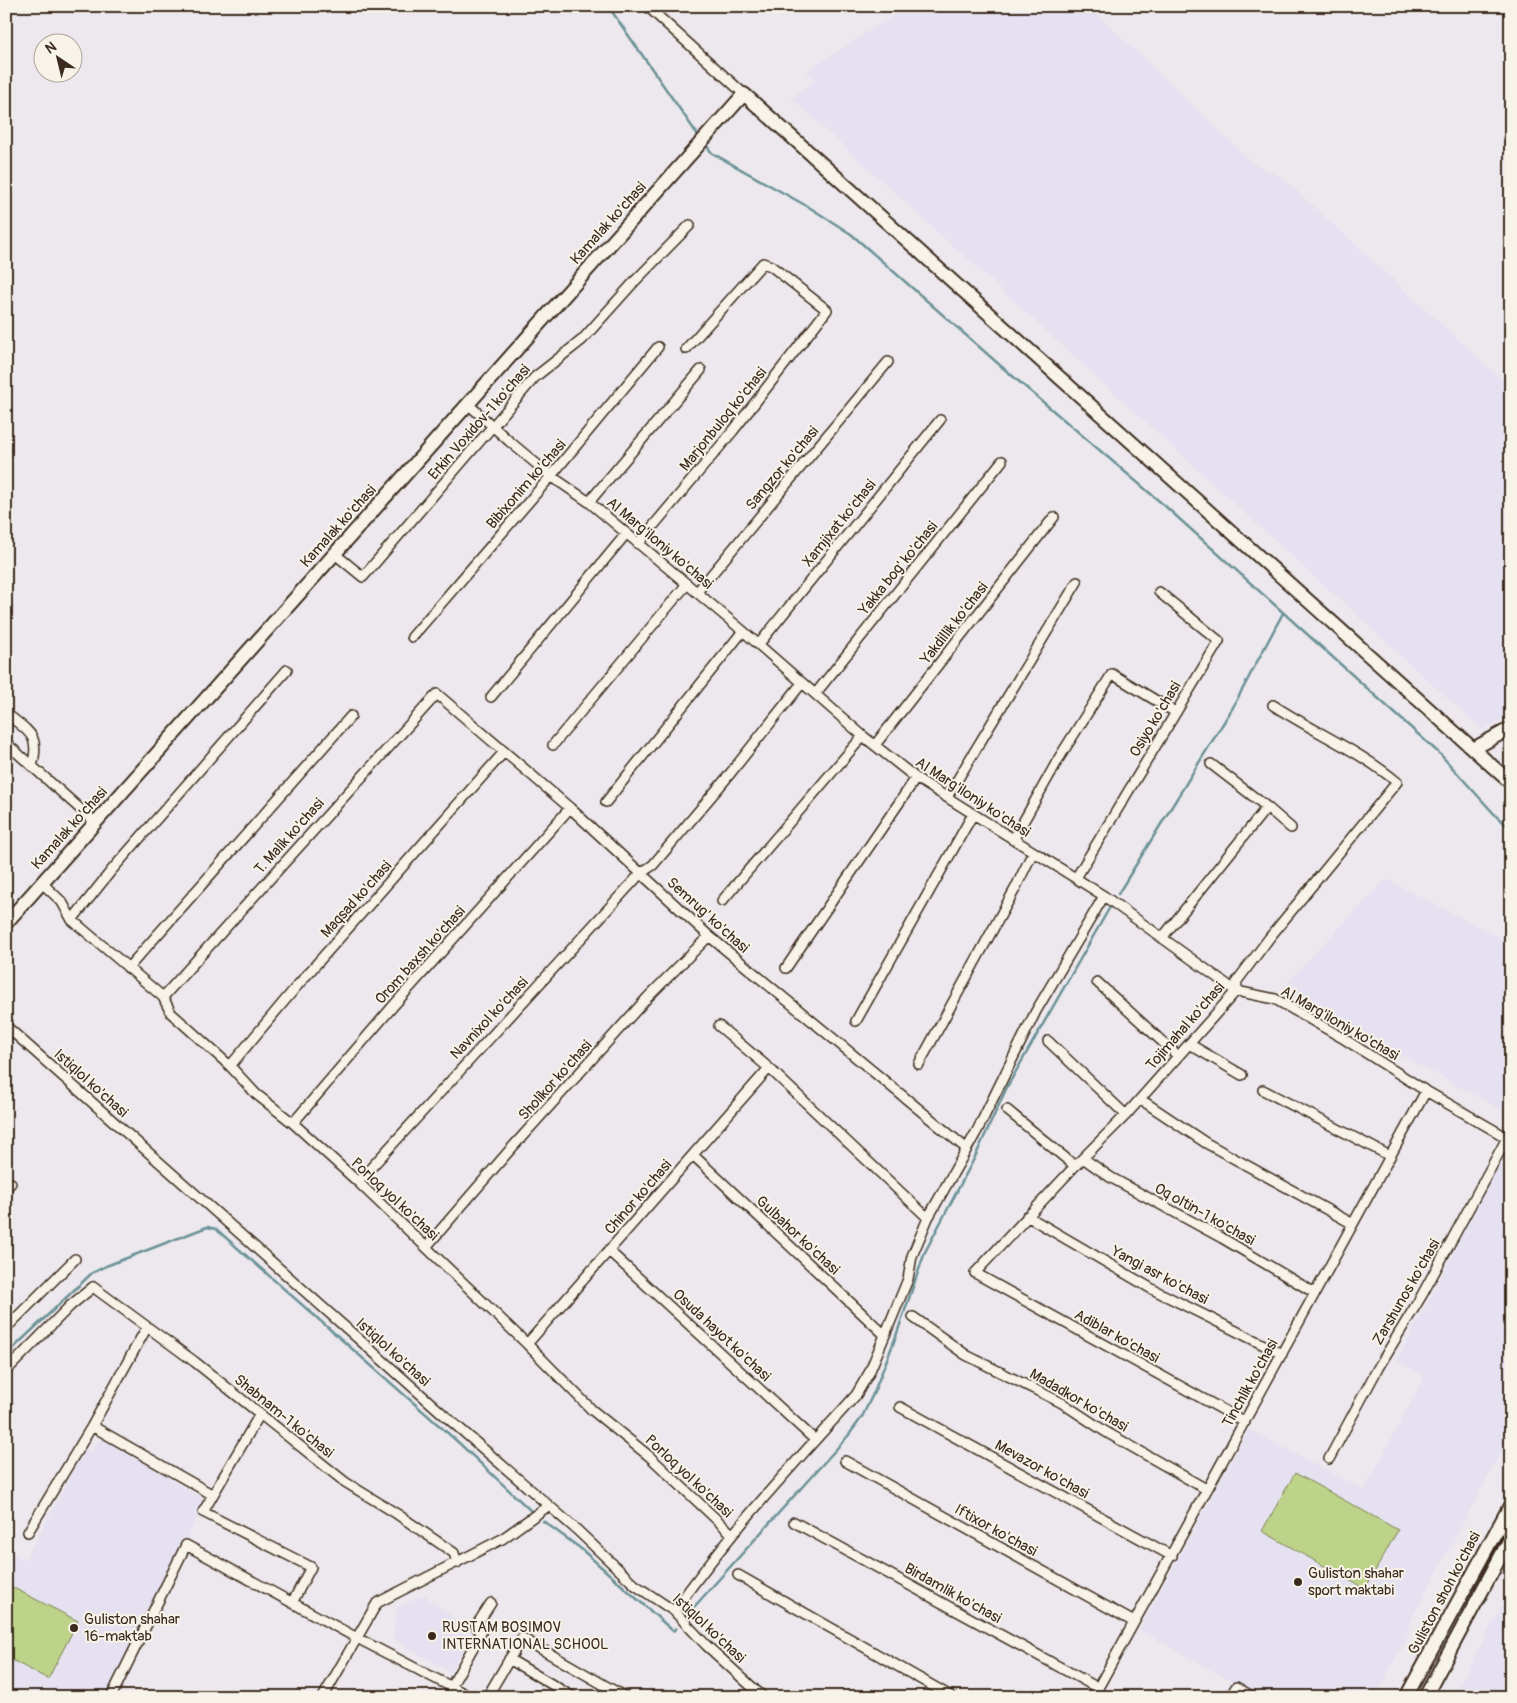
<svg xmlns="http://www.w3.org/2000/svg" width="1517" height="1703" viewBox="0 0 1517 1703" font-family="Pangolin,sans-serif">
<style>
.built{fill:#e6e1f0}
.park{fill:#bdd389;stroke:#7c7e54}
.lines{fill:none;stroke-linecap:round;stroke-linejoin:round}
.stream{stroke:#6a9297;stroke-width:2.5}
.street-casing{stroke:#3b2a1e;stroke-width:12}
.secondary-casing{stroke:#3b2a1e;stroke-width:16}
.street{stroke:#f7f3e8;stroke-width:9}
.secondary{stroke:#f7f3e8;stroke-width:12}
.poi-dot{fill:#3b2a1e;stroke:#f7f3e8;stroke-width:2}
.labels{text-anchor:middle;stroke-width:4;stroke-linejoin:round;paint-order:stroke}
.street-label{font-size:15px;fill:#3b2a1e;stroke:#f7f3e8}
.poi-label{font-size:15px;fill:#3b2a1e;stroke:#f7f3e8;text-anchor:start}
</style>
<rect width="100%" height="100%" fill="#ede8ed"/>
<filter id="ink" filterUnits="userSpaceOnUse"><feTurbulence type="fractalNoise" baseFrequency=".02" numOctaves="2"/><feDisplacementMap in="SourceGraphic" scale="10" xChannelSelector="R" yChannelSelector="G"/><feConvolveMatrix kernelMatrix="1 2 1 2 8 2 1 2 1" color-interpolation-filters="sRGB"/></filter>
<g filter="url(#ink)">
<!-- built -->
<path class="built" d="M908,6H1089L1253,163L1282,177L1511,388V715L1482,730L791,98L815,80L806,71Z
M1386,879L1511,943V1115L1282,991L1289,980Z
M1498,1162L1511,1169V1434L1408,1626L1410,1631L1376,1697H1222L1231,1681L1139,1630L1249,1429L1364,1490L1424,1377L1397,1360L1449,1262Z
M101,1437L206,1500L108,1697H6V1550L25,1560L86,1448L92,1451Z
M1511,1588V1697H1453L1487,1633Z
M424,1595L473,1633L450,1672L393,1639L396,1608Z"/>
<!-- park -->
<path class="park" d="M1295,1473L1398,1530L1365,1589L1262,1531Z
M6,1584L78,1621L48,1679L6,1657Z"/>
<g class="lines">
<!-- stream -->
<path class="stream" d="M608,6L700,138
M705,144L712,153L812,209L851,234L1002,367L1165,506L1440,754L1497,817L1511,829
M1118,894L1232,709L1283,613
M6,1355L92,1273L106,1266L207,1227L216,1229L459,1443L532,1512
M543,1521L580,1548L673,1631L676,1628
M685,1617L848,1436L862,1417L874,1392L895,1339L925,1252L975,1157L1007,1087L1110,907"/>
<!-- street casing -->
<g class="street-casing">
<path id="street" d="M647,6L744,94
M468,404L509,441L551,476L589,502L743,631L863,736L916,778L1104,896L1236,991L1275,999L1341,1037L1426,1091L1511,1140
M589,502L701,370
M638,544L733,431L827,310L771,266L763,263L686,349
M335,554L363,577L535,377L582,340L634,282L690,225
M697,592L888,362
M412,637L551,476L658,347
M759,644L940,420
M816,693L1002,461
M491,697L626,534
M6,713C28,732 41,734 32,766
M6,743L96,823
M553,745L687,584
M875,745L1054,517
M1211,764L1267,807L1291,828
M947,797L1077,582
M606,802L743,631
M1013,840L1059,758L1112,674L1175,712
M1076,878L1219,641L1159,592
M42,883L62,902L72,920L163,997L171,1013L230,1066L256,1094L293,1123L358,1182L527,1344L592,1410L649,1456L732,1534
M722,901L863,736
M72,920L111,871L287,670
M1162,938L1267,807
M128,968L351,716
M786,968L916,778
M1097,982L1178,1056
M163,997L437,694L570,808L709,936L967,1149
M856,1021L973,814
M6,1026L443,1414L577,1530L635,1585L674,1611L706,1645L763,1697
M719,1026L769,1068L928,1218
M1048,1041L1126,1115
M1189,1044L1242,1075
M919,1064L1015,889L1033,852
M230,1066L297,986L504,752
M1263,1090L1390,1156
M1140,1099L1206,1143L1353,1224
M1007,1110L1075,1166
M293,1123L394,1005L570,808
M693,1155L885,1335
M1083,1158L1110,1177L1222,1238L1315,1293
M358,1182L641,873L653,865L725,780L802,683
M6,1188L11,1183
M1027,1216L1152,1289L1282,1354
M426,1247L509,1151L648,997L709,936
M609,1251L815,1440
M913,1317L966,1355L1062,1403L1106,1432L1206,1489
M6,1328L75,1259
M527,1344L769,1068
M6,1371L70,1306L93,1287L195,1362L345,1482L397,1514L454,1553L457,1563
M900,1407L1172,1556
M260,1414L203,1512L311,1567L292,1603
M1245,1422L975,1273L1075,1166L1126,1115L1236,991L1237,981L1270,937L1397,782C1360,751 1314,732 1273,705
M92,1426L213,1495
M1329,1459L1378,1368L1422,1295L1507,1138
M845,1461L1134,1622
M794,1522L1098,1688
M28,1532L92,1426L147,1327
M738,1575L952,1697
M674,1611C728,1534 793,1465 856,1395L869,1373L885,1335L908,1279L912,1256L928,1218L978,1129L1036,1011L1104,896
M509,1659L573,1697
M451,1687L481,1633L476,1626L491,1603
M111,1697L186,1545L357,1638L471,1697
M323,1697L377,1603L502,1539L548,1506
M487,1697L522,1638L625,1697
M1093,1697L1426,1091
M1230,1697L1236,1687L1253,1697"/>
</g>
<!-- secondary casing -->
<g class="secondary-casing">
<path id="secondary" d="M1473,749L1511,728
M6,923L744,94L1511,783
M1406,1697L1511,1504
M1425,1697L1511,1537"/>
</g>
<!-- street -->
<use href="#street" class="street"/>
<!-- secondary -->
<use href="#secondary" class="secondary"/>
</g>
</g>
<!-- markers -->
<g class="poi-dot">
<circle cx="1298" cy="1582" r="5"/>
<circle cx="74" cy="1628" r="5"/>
<circle cx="432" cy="1636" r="5"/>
</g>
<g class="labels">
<!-- street labels -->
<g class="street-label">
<text transform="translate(608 223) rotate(-48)" y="5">Kamalak ko'chasi</text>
<text transform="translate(723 419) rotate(-51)" y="5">Marjonbuloq ko'chasi</text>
<text transform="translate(479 422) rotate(-49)" y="5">Erkin Voxidov-1 ko'chasi</text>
<text transform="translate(782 468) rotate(-50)" y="5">Sangzor ko'chasi</text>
<text transform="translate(526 484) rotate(-49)" y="5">Bibixonim ko'chasi</text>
<text transform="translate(839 523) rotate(-51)" y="5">Xamjixat ko'chasi</text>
<text transform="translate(338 526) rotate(-48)" y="5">Kamalak ko'chasi</text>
<text transform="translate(660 543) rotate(40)" y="5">Al Marg'iloniy ko'chasi</text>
<text transform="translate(898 568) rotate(-51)" y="5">Yakka bog' ko'chasi</text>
<text transform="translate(954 623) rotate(-52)" y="5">Yakdillik ko'chasi</text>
<text transform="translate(1155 719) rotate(-59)" y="5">Osiyo ko'chasi</text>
<text transform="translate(973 797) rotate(33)" y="5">Al Marg'iloniy ko'chasi</text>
<text transform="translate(69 828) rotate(-48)" y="5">Kamalak ko'chasi</text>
<text transform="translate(289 836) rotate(-48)" y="5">T. Malik ko'chasi</text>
<text transform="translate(356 899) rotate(-48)" y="5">Maqsad ko'chasi</text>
<text transform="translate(708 915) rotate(42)" y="5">Semrug' ko'chasi</text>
<text transform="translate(420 955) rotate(-48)" y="5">Orom baxsh ko'chasi</text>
<text transform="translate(489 1018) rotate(-47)" y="5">Navnixol ko'chasi</text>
<text transform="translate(1340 1023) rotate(30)" y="5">Al Marg'iloniy ko'chasi</text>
<text transform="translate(1185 1026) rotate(-49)" y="5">Tojimahal ko'chasi</text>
<text transform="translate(555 1080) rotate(-48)" y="5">Sholikor ko'chasi</text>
<text transform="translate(91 1083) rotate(42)" y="5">Istiqlol ko'chasi</text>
<text transform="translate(638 1197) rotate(-49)" y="5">Chinor ko'chasi</text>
<text transform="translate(395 1199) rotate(43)" y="5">Porloq yol ko'chasi</text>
<text transform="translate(1205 1214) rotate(29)" y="5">Oq oltin-1 ko'chasi</text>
<text transform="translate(798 1235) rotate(43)" y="5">Gulbahor ko'chasi</text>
<text transform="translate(1160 1275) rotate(28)" y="5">Yangi asr ko'chasi</text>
<text transform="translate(1406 1292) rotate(-60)" y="5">Zarshunos ko'chasi</text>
<text transform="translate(722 1335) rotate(43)" y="5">Osuda hayot ko'chasi</text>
<text transform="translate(1117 1336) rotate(29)" y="5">Adiblar ko'chasi</text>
<text transform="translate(393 1352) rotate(42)" y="5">Istiqlol ko'chasi</text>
<text transform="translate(1250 1383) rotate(-61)" y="5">Tinchlik ko'chasi</text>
<text transform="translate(1079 1400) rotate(30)" y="5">Madadkor ko'chasi</text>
<text transform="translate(284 1416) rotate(39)" y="5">Shabnam-1 ko'chasi</text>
<text transform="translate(1042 1469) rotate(29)" y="5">Mevazor ko'chasi</text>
<text transform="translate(689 1476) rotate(43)" y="5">Porloq yol ko'chasi</text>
<text transform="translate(996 1530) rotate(29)" y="5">Iftixor ko'chasi</text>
<text transform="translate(953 1593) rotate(29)" y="5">Birdamlik ko'chasi</text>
<text transform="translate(1444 1593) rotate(-62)" y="5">Guliston shoh ko'chasi</text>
<text transform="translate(709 1628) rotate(43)" y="5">Istiqlol ko'chasi</text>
</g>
<!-- poi labels -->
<g class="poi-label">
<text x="1308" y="1578">Guliston shahar<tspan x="1308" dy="17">sport maktabi</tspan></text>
<text x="84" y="1624">Guliston shahar<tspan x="84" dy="17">16-maktab</tspan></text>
<text x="442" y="1632">RUSTAM BOSIMOV<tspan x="442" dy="17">INTERNATIONAL SCHOOL</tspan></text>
</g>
</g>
<!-- margin -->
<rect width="1517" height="1703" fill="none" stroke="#f7f3e8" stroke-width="25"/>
<rect x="12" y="12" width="1492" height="1678" fill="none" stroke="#3b2a1e" stroke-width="2" filter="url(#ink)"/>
<!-- north arrow -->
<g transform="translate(58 58) rotate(325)"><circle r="24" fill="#f7f3e8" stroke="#aca397"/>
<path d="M0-4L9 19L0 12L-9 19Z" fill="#3b2a1e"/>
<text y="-8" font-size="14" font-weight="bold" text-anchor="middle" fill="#3b2a1e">N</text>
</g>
</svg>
